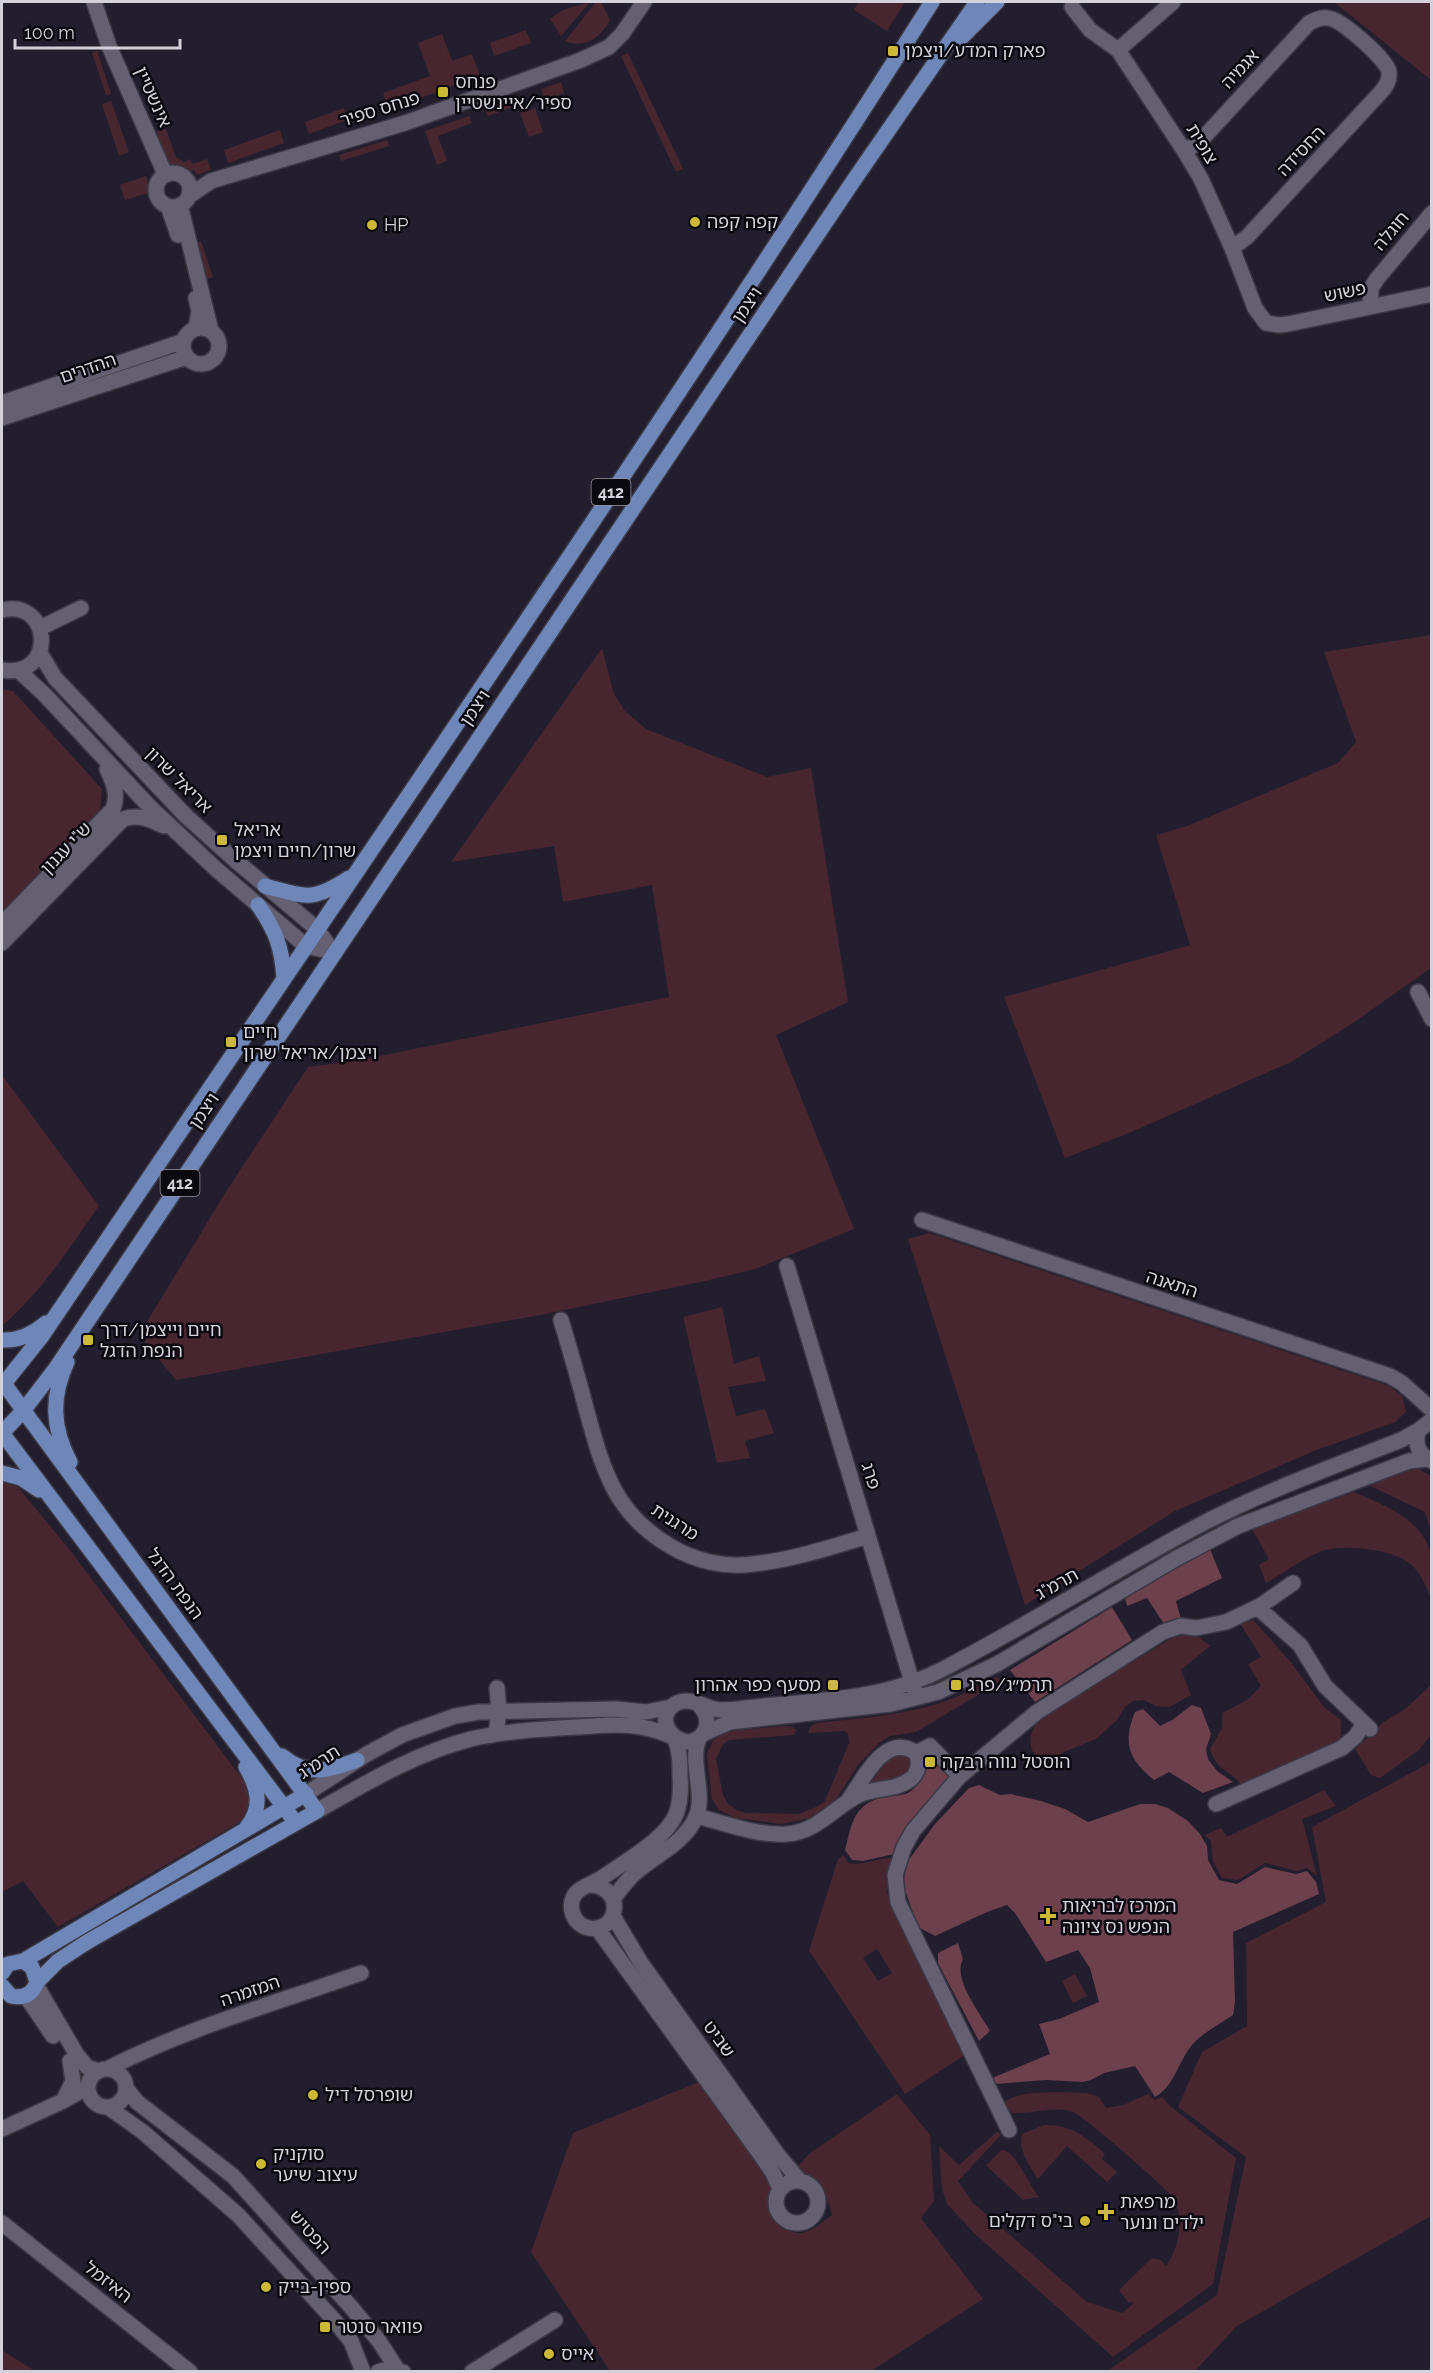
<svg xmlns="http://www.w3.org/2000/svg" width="1433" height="2373" viewBox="0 0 1433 2373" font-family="Raleway,'Noto Sans Hebrew',sans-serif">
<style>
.green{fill:#482630;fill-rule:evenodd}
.forest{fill:#6c404d}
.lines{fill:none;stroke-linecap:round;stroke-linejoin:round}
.minor-casing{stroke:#3b3845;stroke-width:18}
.major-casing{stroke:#3b3845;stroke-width:18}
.minor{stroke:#646072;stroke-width:15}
.major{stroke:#6f86b9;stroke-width:15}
.poi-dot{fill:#ccb938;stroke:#0b0910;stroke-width:2}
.labels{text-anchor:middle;stroke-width:5;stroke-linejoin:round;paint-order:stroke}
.shield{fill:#0b0910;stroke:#97959f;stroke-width:1.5}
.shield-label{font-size:16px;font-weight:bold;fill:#d3d1dc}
.poi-label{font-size:18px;fill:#d3d1dc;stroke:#0b0910;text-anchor:start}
.street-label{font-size:18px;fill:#d3d1dc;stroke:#0b0910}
</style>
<rect width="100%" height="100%" fill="#221e2d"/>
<!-- green -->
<path class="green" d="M590,2L561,36L550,19L563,10Z
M596,2H601L610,20C601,38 584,49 565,41Z
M858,2H905L887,31L854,10Z
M1334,2H1431V80Z
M526,30L531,43L494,56L490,43Z
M442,34L452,61L472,54L480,76L389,110L383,93L430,76L418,43Z
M97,50L111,94L106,95L92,53Z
M628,53L683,169L676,172L621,56Z
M561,82L564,93L544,101L541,89Z
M516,98L519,105L488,116L485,109Z
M111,101L129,152L119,156L102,104Z
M344,108L347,120L309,134L305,122Z
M535,108L543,132L529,137L520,113Z
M469,116L472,123L438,136L447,161L437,165L425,131Z
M166,129L176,157L184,162L190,159L192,164L207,159L211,170L196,175L194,170L182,175L168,165L156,132Z
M280,130L284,143L228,163L224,150Z
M387,140L389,146L341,161L339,155Z
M146,176L151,192L125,200L120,185Z
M201,241L213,277L206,280L195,244Z
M1431,635V968L1353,1023L1291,1062L1129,1133L1065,1158L1004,997L1190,945L1156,835L1187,826L1338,763L1356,742L1324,652Z
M602,648L614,694L625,711L646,729L767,777L811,768L848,1002L776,1035L854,1229L755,1269L705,1281L540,1315L176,1380L139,1335L227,1190L308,1067L355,1061L669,997L652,885L563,902L554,846L451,862Z
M2,689L13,691L102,789L100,812L2,911Z
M2,1075L99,1206C70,1247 42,1291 4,1324L2,1323Z
M929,1233L1389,1386L1402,1396L1406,1412L1395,1422L1314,1451L1175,1511L1025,1605L908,1239Z
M722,1307L734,1364L759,1356L766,1381L728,1387L736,1416L765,1409L774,1433L745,1441L750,1458L717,1463L683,1317Z
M1415,1467L1431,1476V1532L1425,1512L1364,1483Z
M2,1482L18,1487L69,1549L250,1789V1816L58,1927L23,1881L2,1892Z
M1354,1492C1384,1505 1423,1519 1431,1555C1433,1568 1432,1585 1431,1598C1426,1586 1420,1571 1409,1563C1392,1549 1340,1543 1319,1552C1301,1560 1284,1573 1266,1583L1259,1565L1269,1559L1252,1529Z
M1253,1620L1289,1660L1324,1707L1341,1720V1739L1334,1744L1243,1787C1231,1769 1218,1774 1210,1749L1222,1728V1713L1247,1700L1261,1686L1248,1664L1261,1657L1241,1625Z
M1185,1635L1199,1637L1210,1646L1181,1670L1191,1695L1169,1707L1156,1706L1144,1700L1133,1701L1125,1707L1117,1720L1096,1739L1064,1752L1045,1764C1026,1753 1027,1734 1040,1718L1172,1638Z
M996,1677L1001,1681L916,1732L890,1736L879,1743L858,1765L837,1798L820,1812L806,1819L781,1824L736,1818L719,1810L712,1799L707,1756L708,1751L714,1739L725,1733L738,1730L786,1726L793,1727L796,1730L794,1735L729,1740L723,1744L716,1759L723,1795L728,1804L736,1810L746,1813L799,1814L818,1806L825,1801L849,1743L848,1734L844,1731L808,1733L810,1727L816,1723C863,1718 910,1715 954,1698C968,1692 982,1684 996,1677Z
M1431,1685V1735L1419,1750L1380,1778L1371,1775L1355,1749L1385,1721L1405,1709Z
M904,1754L910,1756L912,1765C905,1778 884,1787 870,1782C879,1768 887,1755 904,1754Z
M1431,1757V2216L1237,2326L1195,2371H1107L1217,2295L1246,2157L1178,2107L1202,2052L1247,2026L1246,1943L1326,1902L1312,1827L1429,1763Z
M1324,1790L1336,1806L1302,1819L1317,1876L1307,1868L1296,1871L1265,1863L1238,1880L1222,1878L1213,1861L1211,1841L1205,1835L1221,1828L1227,1837Z
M844,1855L848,1863C864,1866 876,1858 891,1858L887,1892L893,1909L966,2054L905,2094L809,1951L838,1859ZM877,1949L892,1973L878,1981L863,1958Z
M1075,1974L1087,1996L1073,2003L1062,1981Z
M699,2082L773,2186L768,2199L781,2228C807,2239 810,2230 832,2215C826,2190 816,2183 796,2168L810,2153L897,2094L930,2135L934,2201L921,2218L983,2299L871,2371H610L531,2252L573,2133Z
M1087,2093L1099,2097L1106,2108L1123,2105L1148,2094L1155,2100L1162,2097L1170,2106L1236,2158L1213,2284L1113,2357L974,2233L947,2204L942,2189L939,2146L959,2165L998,2131L1001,2135L958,2181L973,2203L1087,2302L1122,2313L1134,2303L1128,2302L1119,2290L1152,2258L1161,2260L1166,2266C1179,2247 1184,2222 1175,2200C1171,2192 1083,2115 1073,2112C1053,2105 1030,2116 1009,2112L1003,2104C1016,2088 1066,2093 1087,2093Z
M1044,2125C1071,2124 1086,2137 1105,2154L1102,2159L1117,2172L1107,2182L1067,2146L1038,2179C1029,2165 1018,2151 1022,2134Z
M1002,2150C1015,2150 1029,2185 1039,2197L1023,2200L986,2165Z
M2,2350L35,2371H2Z"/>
<!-- forest -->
<path class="forest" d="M1209,1547L1222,1578L1176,1601L1181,1619L1164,1624L1147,1598L1127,1606L1125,1598Z
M1112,1607L1132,1640L1035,1702L1010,1670Z
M1192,1705L1201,1708L1211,1734L1206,1749L1208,1759L1217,1771L1233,1782L1203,1793L1169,1772L1154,1780C1129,1760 1122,1743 1135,1712L1143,1709L1160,1726L1172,1720Z
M935,1762L941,1764L951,1776L894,1854L863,1861L852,1860L845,1850C852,1823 853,1805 883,1797C893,1795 902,1797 911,1791C919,1785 925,1773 930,1764Z
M979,1785L1000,1795L1011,1794L1041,1801L1065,1809L1088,1822L1140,1804H1155L1168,1808L1188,1821L1200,1834L1207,1846L1208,1860L1219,1880L1237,1884L1265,1867L1296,1874L1307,1871L1316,1882L1319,1894L1233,1932L1235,2002L1233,2015C1220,2024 1202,2033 1192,2045C1178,2062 1174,2087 1155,2097L1135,2066L1104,2073L1091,2080L1083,2082L1046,2080L995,2084L992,2078L1050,2054L1039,2024L1059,2019L1099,2002L1090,1968L1078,1950L1046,1962L1015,1913L1007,1905L987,1912L935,1936L918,1927L905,1890L904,1878L908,1861L935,1824L969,1788Z
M958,1943L963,1959C952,1978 980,2013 990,2031L979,2041L938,1963V1953Z"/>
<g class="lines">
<!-- minor casing -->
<g class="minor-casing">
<path id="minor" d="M94,2L109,46L165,174
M1072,7L1090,30L1118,50L1185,152L1201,179L1232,248L1255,308L1266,323L1279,325L1288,324L1432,294
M1118,50L1173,2
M1185,152L1205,136L1309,23C1317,19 1323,16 1332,19C1344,23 1387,59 1389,72C1390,80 1386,87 1380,93L1247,237L1232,248
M156 190a17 17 0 1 1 34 0a17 17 0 1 1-34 0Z
M189,196L211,181L405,123L581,60L609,47L622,34L644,2
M180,205L211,331
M168,206L178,235
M196,298L199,311L196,328
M1370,307L1371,288L1377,279L1432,213
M183 346a18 18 0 1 1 36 0a18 18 0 1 1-36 0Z
M2,403L184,341
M2,418L187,357
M2,610C52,598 57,679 2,670
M40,628L81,608
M40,653L55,678L186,816L236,861L317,929L333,952
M19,671L44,694L150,807L216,869L306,946L333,952
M2,924L113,809C119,794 113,782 107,769
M2,943L123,819C139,814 149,819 164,826
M1418,992L1432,1019
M922,1220L1390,1376L1402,1383L1432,1410
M787,1266L915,1692
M561,1320C570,1350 579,1381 587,1412C603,1470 615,1514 670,1546C695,1561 725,1568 753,1564C792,1560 831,1547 868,1536
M1432,1420L1419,1430C1414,1443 1418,1455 1432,1461
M1257,1607L1300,1645L1325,1686L1370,1729
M698,1704C712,1717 709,1737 690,1742C668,1742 655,1714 677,1703C691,1696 706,1709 721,1710C738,1710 757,1706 775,1705C835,1700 893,1696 947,1667C1031,1623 1112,1572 1196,1527C1262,1492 1332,1467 1401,1440L1419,1430
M496,1734L499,1711L497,1688
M703,1734L730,1722L891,1704L938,1692L997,1664L1177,1558L1238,1526L1409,1461L1427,1459
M916,1753L930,1746L960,1776
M306,1794L367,1754L402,1735L455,1716L479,1712L616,1709L646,1712L671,1707
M1216,1804L1342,1748L1355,1737L1364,1724
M317,1811C366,1783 416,1753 471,1739C506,1731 541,1729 576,1727C613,1725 636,1721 671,1736
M696,1816C725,1823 757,1836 787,1834C817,1832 834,1807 859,1795C876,1787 897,1791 912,1778C919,1771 920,1762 916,1753C885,1731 863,1780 848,1801
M592,1885C626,1889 618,1933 589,1928C573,1925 566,1905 576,1893C582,1886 595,1883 603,1877C622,1864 659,1842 671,1823C681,1810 681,1791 680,1775C680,1762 680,1751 675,1739
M613,1899C620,1890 626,1881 634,1874C654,1856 685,1843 696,1817C706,1793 689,1763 699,1738
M613,1916L641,1963L778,2155L800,2181
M597,1928L758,2151L773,2173L780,2189
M36,1985L77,2055L87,2067L99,2071
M26,1996L53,2036
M107,2069C187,2028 276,2003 361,1973
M88 2088a19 19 0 1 1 38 0a19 19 0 1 1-38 0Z
M126,2088L137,2102L233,2176L351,2307L379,2341L397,2369
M63,2101L73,2081L70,2061
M108,2107L143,2132L238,2215L334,2320L351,2341L363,2372
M2,2129L63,2101L88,2087
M1009,2130L898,1902L895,1875L904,1847L913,1831L960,1776L1037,1712L1163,1632L1181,1626L1196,1628L1226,1622L1260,1606L1293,1583
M776 2202a21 21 0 1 1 42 0a21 21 0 1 1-42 0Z
M2,2223L190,2372
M378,2372L388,2369L403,2372
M472,2372L555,2320"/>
</g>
<!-- major casing -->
<g class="major-casing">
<path id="major" d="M959,40L997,2
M265,886C306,897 312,902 349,878
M258,905C276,931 282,947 284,979
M2,1340C18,1341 33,1334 46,1323
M67,1362C51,1397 52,1428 70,1462
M2,1381L317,1811L87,1942L58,1961L37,1982
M2,1386L42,1336C341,893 646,453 932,2
M2,1433L23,1411L56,1368L854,180L977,2
M2,1433L296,1823
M2,1473L21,1478L39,1490
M282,1756C308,1777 328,1771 357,1760
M246,1767C258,1788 263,1807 247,1827
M23,1961L306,1794
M2,1973L8,1964L23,1961L32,1967L37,1982C33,1994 24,1999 11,1996L2,1986"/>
</g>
<!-- minor -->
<use href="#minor" class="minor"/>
<!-- major -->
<use href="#major" class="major"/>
</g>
<!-- markers -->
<g class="poi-dot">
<rect x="887" y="45" width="12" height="12" rx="3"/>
<rect x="437" y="86" width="12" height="12" rx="3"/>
<circle cx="695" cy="222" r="6"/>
<circle cx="372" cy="225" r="6"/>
<rect x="216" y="834" width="12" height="12" rx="3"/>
<rect x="225" y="1036" width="12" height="12" rx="3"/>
<rect x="82" y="1334" width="12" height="12" rx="3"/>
<rect x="827" y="1679" width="12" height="12" rx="3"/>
<rect x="950" y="1679" width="12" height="12" rx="3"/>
<rect x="924" y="1756" width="12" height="12" rx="3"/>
<path d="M1045 1907h6v6h6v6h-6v6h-6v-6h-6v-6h6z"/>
<circle cx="313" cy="2095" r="6"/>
<circle cx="261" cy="2164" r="6"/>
<path d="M1103 2203h6v6h6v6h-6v6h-6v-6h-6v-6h6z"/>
<circle cx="1085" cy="2221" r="6"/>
<circle cx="266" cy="2287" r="6"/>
<rect x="319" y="2321" width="12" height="12" rx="3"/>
<circle cx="549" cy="2354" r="6"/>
</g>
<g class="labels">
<!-- shield labels -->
<g class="shield">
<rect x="591.5" y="479" width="39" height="26" rx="4.5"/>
<rect x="160.5" y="1170" width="39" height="26" rx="4.5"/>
</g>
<g class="shield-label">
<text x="611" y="498">412</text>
<text x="180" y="1189">412</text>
</g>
<!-- poi labels -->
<g class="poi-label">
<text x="905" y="57">פארק המדע/ויצמן</text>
<text x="455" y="88">פנחס<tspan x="455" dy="21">ספיר/איינשטיין</tspan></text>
<text x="707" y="228">קפה קפה</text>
<text x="384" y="231">HP</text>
<text x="234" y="836">אריאל<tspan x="234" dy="21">שרון/חיים ויצמן</tspan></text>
<text x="243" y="1038">חיים<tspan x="243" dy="21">ויצמן/אריאל שרון</tspan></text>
<text x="100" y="1336">חיים וייצמן/דרך<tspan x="100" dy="21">הנפת הדגל</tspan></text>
<text x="821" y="1691" text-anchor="end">מסעף כפר אהרון</text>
<text x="968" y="1691">תרמ״ג/פרג</text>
<text x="942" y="1768">הוסטל נווה רבקה</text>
<text x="1062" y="1912">המרכז לבריאות<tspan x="1062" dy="21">הנפש נס ציונה</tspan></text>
<text x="325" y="2101">שופרסל דיל</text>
<text x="273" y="2160">סוקניק<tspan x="273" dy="21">עיצוב שיער</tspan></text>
<text x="1120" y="2208">מרפאת<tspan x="1120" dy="21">ילדים ונוער</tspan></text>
<text x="1073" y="2227" text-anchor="end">בי"ס דקלים</text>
<text x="278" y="2293">ספין-בייק</text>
<text x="337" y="2333">פוואר סנטר</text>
<text x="561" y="2360">אייס</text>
</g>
<!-- street labels -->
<g class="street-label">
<text transform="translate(1240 69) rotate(-47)" y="6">אגמיה</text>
<text transform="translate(153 97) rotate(66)" y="6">אינשטיין</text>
<text transform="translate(380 109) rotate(-17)" y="6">פנחס ספיר</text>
<text transform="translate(1202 144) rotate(59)" y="6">צופית</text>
<text transform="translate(1301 151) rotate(-47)" y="6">החסידה</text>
<text transform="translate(1391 231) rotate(-50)" y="6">חוגלה</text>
<text transform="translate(1345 292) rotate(-12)" y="6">פשוש</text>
<text transform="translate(747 305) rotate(-56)" y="6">ויצמן</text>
<text transform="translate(88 368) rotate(-19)" y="6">ההדרים</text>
<text transform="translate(475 708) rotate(-56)" y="6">ויצמן</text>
<text transform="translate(179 780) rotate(45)" y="6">אריאל שרון</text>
<text transform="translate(66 848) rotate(-46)" y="6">ש"י עגנון</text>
<text transform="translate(204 1111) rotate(-56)" y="6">ויצמן</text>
<text transform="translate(1172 1284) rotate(18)" y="6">התאנה</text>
<text transform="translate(871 1476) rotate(73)" y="6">פרג</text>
<text transform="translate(675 1522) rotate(33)" y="6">מרגנית</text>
<text transform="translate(175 1584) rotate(54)" y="6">הנפת הדגל</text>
<text transform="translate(1057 1584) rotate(-29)" y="6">תרמ"ג</text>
<text transform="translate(319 1762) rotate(-33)" y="6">תרמ"ג</text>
<text transform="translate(250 1991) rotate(-19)" y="6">המזמרה</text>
<text transform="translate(719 2039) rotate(54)" y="6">שביט</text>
<text transform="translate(310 2232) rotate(48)" y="6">הפטיש</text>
<text transform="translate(108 2282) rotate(38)" y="6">האיזמל</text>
</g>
</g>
<!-- border -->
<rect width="1433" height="2373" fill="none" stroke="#d3d1dc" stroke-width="6"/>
<!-- scale -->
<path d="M15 39v9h165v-9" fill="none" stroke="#d3d1dc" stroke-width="3"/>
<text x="24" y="39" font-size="18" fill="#d3d1dc" stroke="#0b0910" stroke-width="4.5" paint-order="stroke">100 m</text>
</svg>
